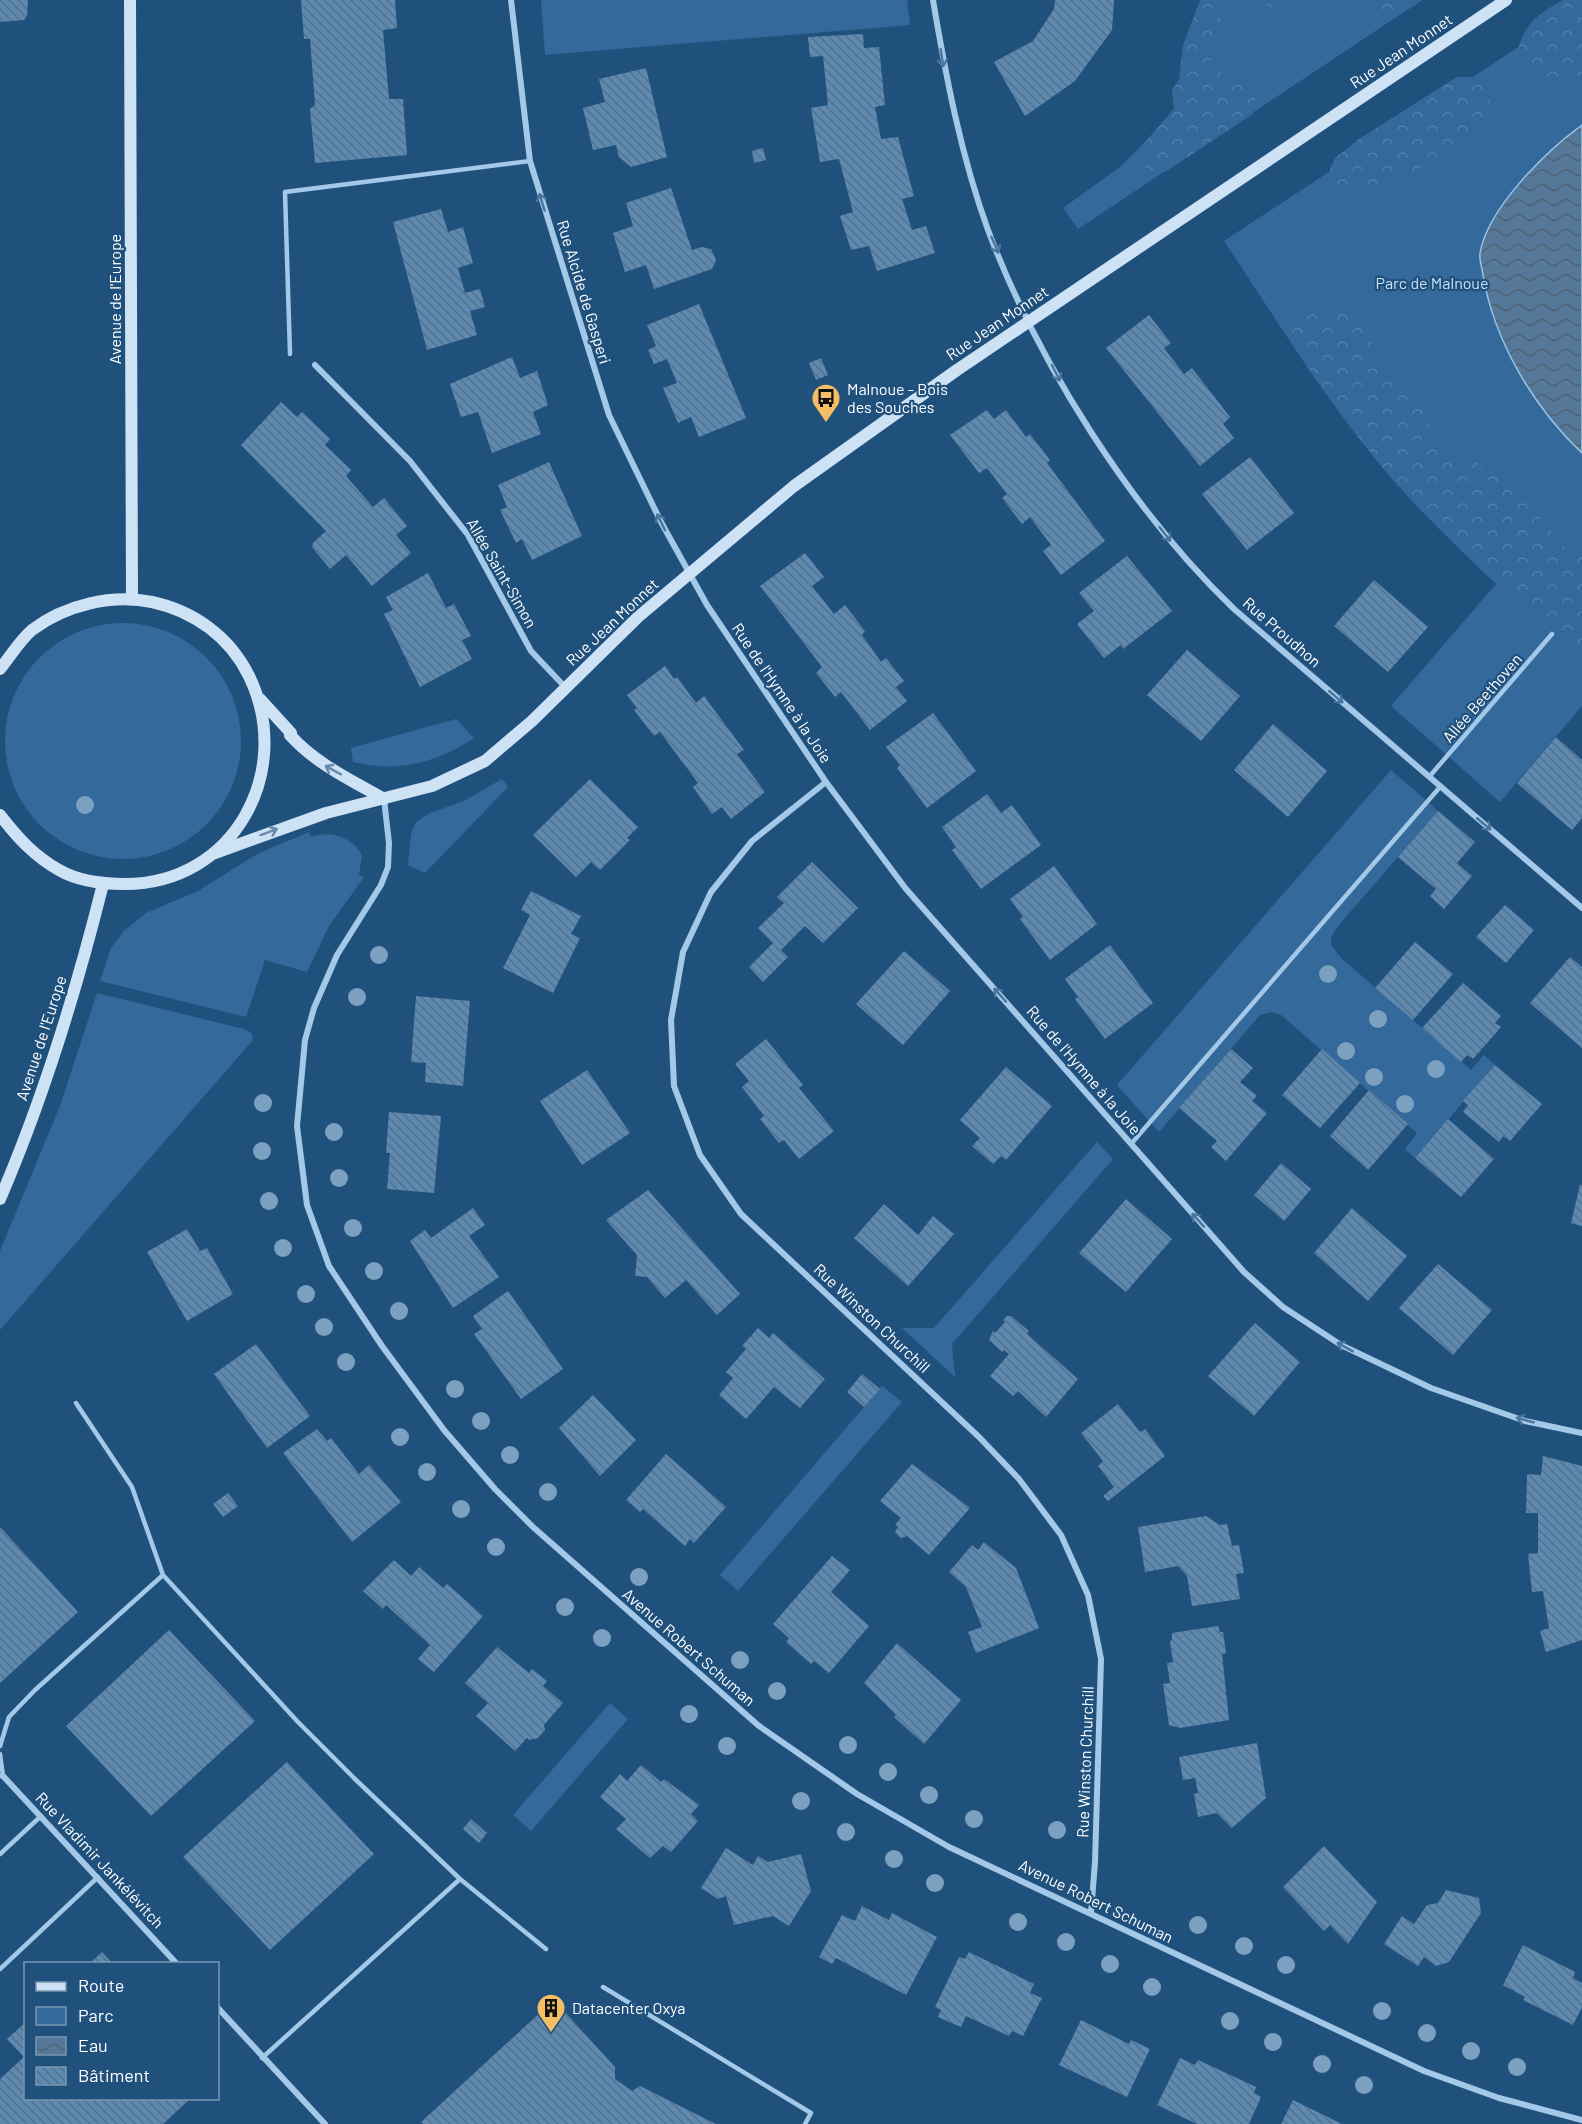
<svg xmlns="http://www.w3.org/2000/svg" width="1582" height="2124" viewBox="0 0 1582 2124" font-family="Barlow,sans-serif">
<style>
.green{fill:#336a9b}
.forest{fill:url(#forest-crowns)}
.water{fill:url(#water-waves);stroke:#97c4e8;stroke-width:1.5}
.building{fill:url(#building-back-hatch)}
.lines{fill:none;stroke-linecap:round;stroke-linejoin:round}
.lane{stroke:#a4c8e7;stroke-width:4.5}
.street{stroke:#a4c8e7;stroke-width:6}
.secondary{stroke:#cee2f6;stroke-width:12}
.tree{fill:#7ca0bf}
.oneway{stroke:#48759d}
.oneway2{stroke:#668bad}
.labels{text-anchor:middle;stroke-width:4.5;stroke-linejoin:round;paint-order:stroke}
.street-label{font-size:16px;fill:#fff;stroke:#20517d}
.park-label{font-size:16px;fill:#c7e0f5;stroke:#20517d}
.poi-label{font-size:16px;fill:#fff;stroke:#20517d;text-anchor:start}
</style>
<defs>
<pattern id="forest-crowns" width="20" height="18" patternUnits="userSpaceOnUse" patternTransform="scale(1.5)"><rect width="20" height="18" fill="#336a9b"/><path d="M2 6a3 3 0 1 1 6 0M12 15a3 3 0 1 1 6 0" fill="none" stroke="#5280aa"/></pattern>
<pattern id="water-waves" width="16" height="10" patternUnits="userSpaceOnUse" patternTransform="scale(1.5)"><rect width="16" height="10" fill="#557899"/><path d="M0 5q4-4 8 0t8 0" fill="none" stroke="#506272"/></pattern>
<pattern id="building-back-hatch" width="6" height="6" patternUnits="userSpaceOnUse" patternTransform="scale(1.5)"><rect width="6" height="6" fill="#5e89b0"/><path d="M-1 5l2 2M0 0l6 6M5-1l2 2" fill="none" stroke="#577188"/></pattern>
</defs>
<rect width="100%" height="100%" fill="#20517d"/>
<!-- green -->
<path class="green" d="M541,0H907L910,25L545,55Z
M1217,0H1422L1078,229L1063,208L1120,167L1161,126L1174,109Z
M1582,5V706L1500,802L1391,706L1496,584C1461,550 1425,517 1393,480C1329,406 1278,322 1224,241Z
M5 741a118 118 0 1 1 236 0a118 118 0 1 1-236 0Z
M456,719L474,738C436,763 398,773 353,762L351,748Z
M1391,770L1438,811L1338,926L1331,937V945L1341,958L1471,1070L1484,1055L1495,1065L1415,1158L1405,1149L1417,1133L1281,1015L1272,1012L1260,1015L1159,1132L1117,1085Z
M502,779L508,787L425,873L408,865L411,834L416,822L430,813L464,801Z
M309,832L311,837C330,830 352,837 362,855L359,875L364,877L329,926L307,972L265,960L246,1017L100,981L111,948L124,931L146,913L198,891L259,853Z
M97,993L244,1029L252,1034L253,1040L0,1330V1251L60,1106Z
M1097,1142L1113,1159L952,1344L955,1377L902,1328H934Z
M882,1386L902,1402L738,1591L720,1575Z
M610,1703L628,1719L531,1831L513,1815Z"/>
<!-- forest -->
<path class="forest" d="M1200,0H1219L1222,14L1210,64C1224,77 1242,82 1255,95L1253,114L1165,172H1151L1141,164L1139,149L1174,109L1172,90L1179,80L1183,45Z
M1266,0H1303L1278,15L1267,6Z
M1351,0H1422L1409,9H1380Z
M1563,0H1582V81C1550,80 1533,78 1519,46C1527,21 1540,13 1563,0Z
M1457,77H1472L1487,91L1494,113C1469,142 1434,167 1398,178C1380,183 1362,186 1344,193L1332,184L1329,172L1335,158L1359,139Z
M1339,305L1361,320L1390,375L1428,401L1431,417L1430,431L1451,451L1479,464L1519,495L1565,547L1582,552V660C1487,577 1393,493 1322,387C1310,370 1291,349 1293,327C1294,323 1297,318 1299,314L1315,307Z"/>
<!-- water -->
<path class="water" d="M1582,125V453C1534,408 1494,341 1483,275C1482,268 1479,259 1480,253C1488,208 1546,151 1582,125Z"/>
<!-- building -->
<path class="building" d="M0,0H28L27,16L24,20L0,22Z
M301,0H395L397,28L383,30L389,99H403L407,155L315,163L310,109L315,105L310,39H304Z
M1055,0H1114L1112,30L1075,81L1025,116L994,62L1033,41L1054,9Z
M863,34L864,48L879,47L885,105L875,107L881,139L898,137L914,196L902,199L912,230L926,226L935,253L877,271L869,246L851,250L840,216L853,212L839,159L820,162L811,108L828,105L823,56L810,57L808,37Z
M646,68L667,157L631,167L619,157L616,145L593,150L583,108L605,102L599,79Z
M763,148L766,160L754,163L752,151Z
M671,188L692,250L702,247L711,249L716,260L712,269L654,289L646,265L625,272L613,233L633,226L626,203Z
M441,209L448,232L463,227L473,263L458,268L465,293L480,289L485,307L470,311L477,335L427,350L393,222Z
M699,304L746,418L699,437L691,417L678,423L663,388L677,383L667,359L654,364L648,350L656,346L647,325Z
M1149,315L1171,343L1164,348L1184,374L1192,368L1230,417L1223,424L1234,438L1200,466L1106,348Z
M512,357L520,378L537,371L548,405L533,412L541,434L492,453L478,412L461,417L450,384Z
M821,358L828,375L816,380L809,363Z
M281,402L297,417L302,412L330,439L325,445L351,470L346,476L373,507L384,498L407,526L396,535L411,553L372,586L346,555L330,569L312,547L313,543L326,531L241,445Z
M987,410L994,419L1006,410L1026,437L1030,434L1050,460L1047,463L1105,541L1061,575L1043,551L1051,545L1030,517L1022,524L1002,498L1007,494L987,468L979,473L950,435Z
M1250,457L1294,513L1247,550L1202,494Z
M549,462L582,536L532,560L522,539L516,543L500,510L507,507L498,485Z
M805,553L824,577L812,586L834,614L845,605L865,631L862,635L881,662L886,658L904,681L896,687L907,701L870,730L841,692L835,697L816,673L822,667L760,586Z
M1127,556L1172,611L1123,649L1121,645L1104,658L1077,624L1094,611L1079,593Z
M428,573L446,608L454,604L471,636L462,640L472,659L420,687L384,614L393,610L386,597Z
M1374,580L1428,627L1388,672L1334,626Z
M1187,650L1240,696L1201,741L1147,695Z
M665,666L674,679L677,677L696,703L704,696L744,750L737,754L765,792L731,819L722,807L712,814L693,787L698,783L660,732L654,736L634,710L637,708L627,695Z
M933,713L976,771L927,808L897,768L900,765L886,747Z
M1273,724L1327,771L1288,817L1234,770Z
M1556,737L1582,760V818L1572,830L1517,783Z
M590,779L638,827L627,838L630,840L600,870L591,862L576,877L533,835Z
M987,794L1001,813L1012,805L1041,845L981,889L952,850L956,847L942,827Z
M1438,811L1475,842L1457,863L1472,876L1444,909L1430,896L1436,889L1398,857Z
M812,862L858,908L823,943L805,926L781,950L788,957L763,982L749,967L773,943L758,928L784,903L777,897Z
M1054,866L1097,924L1050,960L1020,919L1023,917L1010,899Z
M531,891L581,916L571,934L580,938L553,993L503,968L530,915L521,910Z
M1505,905L1534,930L1506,963L1476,937Z
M1415,942L1453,974L1413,1020L1375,988Z
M1110,945L1153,1003L1105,1039L1075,999L1078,997L1065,979Z
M904,951L950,991L903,1045L856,1004Z
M1570,957L1582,967V1048L1530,1003Z
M1463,983L1501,1016L1495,1023L1501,1027L1473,1059L1467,1055L1461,1062L1422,1028Z
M416,996L470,1001L463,1086L425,1082L426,1063L411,1062Z
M766,1039L803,1085L799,1088L834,1131L799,1159L784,1140L779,1143L760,1119L764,1116L742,1087L749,1081L735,1064Z
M1231,1049L1253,1068L1240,1082L1257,1096L1252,1101L1267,1113L1226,1161L1211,1147L1217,1141L1179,1108Z
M1322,1049L1360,1083L1320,1128L1282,1095Z
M1495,1065L1542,1104L1510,1141L1503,1136L1499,1142L1463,1112L1468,1105L1463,1101Z
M1006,1067L1052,1106L1006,1160L1001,1156L993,1164L972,1146L980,1138L960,1120Z
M587,1070L630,1133L582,1165L540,1101Z
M1369,1090L1408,1124L1368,1170L1330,1136Z
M389,1112L441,1116L434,1193L387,1189L390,1153H386Z
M1448,1119L1494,1159L1461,1197L1415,1158Z
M1281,1163L1311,1189L1284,1221L1254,1195Z
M1580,1185H1582V1226L1571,1223Z
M648,1190L740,1294L717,1315L686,1280L665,1298L647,1277L635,1276L637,1255L606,1220Z
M1126,1199L1172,1239L1126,1292L1079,1253Z
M884,1204L918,1235L933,1216L954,1234L908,1286L854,1238Z
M473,1208L485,1225L469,1236L499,1277L453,1308L410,1241L425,1230L431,1238Z
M1352,1208L1407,1256L1368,1301L1314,1253Z
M187,1229L200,1251L207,1248L233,1294L187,1321L147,1252Z
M1438,1264L1492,1310L1453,1355L1399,1308Z
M508,1291L563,1369L521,1399L474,1334L482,1329L473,1316Z
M1007,1316H1011L1029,1331L1027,1334L1078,1379L1046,1417L1018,1391L1013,1396L990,1376L1009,1354L1004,1350L1002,1352L989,1340L993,1331L995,1333L1005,1322L1003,1320Z
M1255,1323L1300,1362L1254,1416L1208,1376Z
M758,1328L769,1338L773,1333L825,1379L800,1408L774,1387L746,1419L719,1395L733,1378L726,1372L746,1349L742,1346Z
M256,1344L310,1416L267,1448L214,1374Z
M862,1374L880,1389L864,1407L847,1392Z
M593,1395L636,1440L600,1476L559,1428Z
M1118,1404L1140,1432L1145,1429L1165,1456L1108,1501L1103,1496L1114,1487L1098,1466L1103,1461L1081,1433Z
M317,1429L327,1441L331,1438L359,1474L369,1465L401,1502L352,1542L283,1453Z
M666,1454L726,1507L694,1543L690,1539L685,1546L643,1509L640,1512L626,1500Z
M1543,1456L1582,1466V1640L1546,1652L1540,1631L1549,1628L1543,1591L1532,1592L1528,1554L1538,1553V1513H1526L1527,1474L1541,1475Z
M912,1464L970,1508L929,1555L907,1536L901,1538L895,1532L898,1527L895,1525L901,1518L880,1501Z
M228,1493L238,1506L223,1517L213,1504Z
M1206,1516L1220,1525L1227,1524L1232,1546L1239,1545L1244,1573L1236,1574L1240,1599L1192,1606L1187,1576L1178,1566L1145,1572L1138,1527Z
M0,1527L78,1612L0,1683Z
M984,1542L1016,1568L1039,1628L976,1653L968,1632L982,1627L966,1587L949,1572L972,1545L978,1550Z
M832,1556L850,1570L831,1592L869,1626L829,1673L814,1661L811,1664L786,1642L789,1638L773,1624Z
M394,1560L411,1576L419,1567L443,1588L447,1584L483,1616L434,1672L418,1659L430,1645L386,1605L383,1609L363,1591Z
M1218,1626L1220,1632H1223L1226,1653L1222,1654L1229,1720L1180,1728L1169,1725L1163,1684L1170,1683L1167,1663L1173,1662L1170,1641L1172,1640V1633Z
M169,1630L255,1721L151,1816L66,1726Z
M897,1643L961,1700L924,1744L894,1717L896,1715L864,1683Z
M497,1647L529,1673L532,1669L547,1681L543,1686L563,1703L544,1725L545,1730L538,1738L529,1740L527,1738L515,1751L476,1716L488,1703L465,1683Z
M1257,1743L1266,1798L1232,1828L1217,1813L1198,1817L1194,1794L1198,1793L1195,1778L1183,1780L1179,1757Z
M287,1762L374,1854L270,1950L183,1857Z
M641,1765L661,1782L664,1779L699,1805L691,1814L698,1821L671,1852L663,1846L650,1858L616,1829L626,1819L600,1797L620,1774L627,1781Z
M471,1819L487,1833L479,1843L463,1829Z
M1324,1846L1377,1902L1348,1944L1330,1925L1324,1931L1283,1887Z
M726,1848L753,1865L758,1856L768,1862L801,1854L811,1891L789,1926L773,1916L734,1925L726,1896L718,1899L701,1888Z
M1446,1890L1479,1898L1481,1913L1449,1962L1436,1966L1424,1957L1418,1966L1384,1944L1402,1916L1414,1924L1427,1905L1438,1903Z
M862,1906L889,1920L892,1913L937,1937L906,1995L836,1958L832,1964L819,1957L842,1915L855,1921Z
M1523,1945L1575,1972L1573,1978L1582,1983V2007L1573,2025L1523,2000L1525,1997L1503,1985Z
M102,1952L113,1964H89Z
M969,1952L1034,1984L1030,1993L1042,1998L1023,2036L1012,2031L1009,2036L966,2016L961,2027L938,2017L941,2010L935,2007L959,1957L965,1959Z
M554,2000L615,2067V2079L632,2091L640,2086L716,2124H423L421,2122Z
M1081,2020L1129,2044L1131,2040L1150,2049L1127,2097L1059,2065Z
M26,2022V2098H191L163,2124H0V2079L24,2057L7,2039Z
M1180,2058L1195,2065L1198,2060L1256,2087L1254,2093L1261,2097L1249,2124H1197L1157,2105Z
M1293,2100L1342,2124H1281Z"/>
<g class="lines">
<!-- lane -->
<path class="lane" d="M290,354L285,192L530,161
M1429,777L1552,634
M1131,1144L1440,787
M76,1403L132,1487L163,1575L298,1722L354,1778L460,1879L546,1949
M0,1746L9,1717L35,1690L163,1575
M0,1754L3,1776H0
M0,1854L41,1816
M0,1969L98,1877
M603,1987L811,2113L805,2124
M262,2058L460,1879"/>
<!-- street -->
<path class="street" d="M511,0L530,161L609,415L661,522L707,605L826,782L906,889L1193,1214L1244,1272L1283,1307L1341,1345L1431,1388L1525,1421L1582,1433
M933,0C946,77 961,156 988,230C1038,363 1131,510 1234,609L1582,908
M315,365L410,461L468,535L531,651L566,688
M826,782L752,841L711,892L683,952L671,1020L674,1086L700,1155L741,1214L979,1437L1019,1479L1061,1535L1088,1595L1101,1659L1095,1862L1091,1913
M384,799L389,843L388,867L381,885L337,955L314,1008L305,1040L297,1126L307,1205L329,1266L382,1346L444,1430L495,1489L533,1527L759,1726L857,1794L949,1847L1424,2071L1499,2098L1582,2120
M3,1776L177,1964
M218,2008L325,2124"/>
<!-- secondary -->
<path class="secondary" d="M130,0L132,598
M0,669C10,657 20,640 32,630C65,605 111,594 152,602C194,611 230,637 249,676C295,771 234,884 125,884C104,884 78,881 59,870C34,856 17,837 0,815
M260,699L291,733L290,735C316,764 351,780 384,799
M215,853L326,813L432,786L485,761L532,721L638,617L794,486L957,370L1506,0
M0,1199C44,1097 76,992 103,884"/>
</g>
<!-- trees -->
<g class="tree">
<circle cx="85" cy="805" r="9"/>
<circle cx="379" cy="955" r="9"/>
<circle cx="1328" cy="974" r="9"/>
<circle cx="357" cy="997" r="9"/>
<circle cx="1378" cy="1019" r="9"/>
<circle cx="1346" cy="1051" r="9"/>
<circle cx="1436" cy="1069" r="9"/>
<circle cx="1374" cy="1077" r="9"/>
<circle cx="263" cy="1103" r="9"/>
<circle cx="1405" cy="1104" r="9"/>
<circle cx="334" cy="1132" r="9"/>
<circle cx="262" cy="1151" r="9"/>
<circle cx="339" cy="1178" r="9"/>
<circle cx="269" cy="1201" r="9"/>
<circle cx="353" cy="1228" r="9"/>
<circle cx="283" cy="1248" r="9"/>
<circle cx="374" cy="1271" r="9"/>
<circle cx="306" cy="1294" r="9"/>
<circle cx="399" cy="1311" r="9"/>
<circle cx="324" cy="1327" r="9"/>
<circle cx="346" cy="1362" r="9"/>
<circle cx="455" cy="1389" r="9"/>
<circle cx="481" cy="1421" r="9"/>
<circle cx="400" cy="1437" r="9"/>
<circle cx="510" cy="1455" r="9"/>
<circle cx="427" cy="1472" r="9"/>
<circle cx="548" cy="1492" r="9"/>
<circle cx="461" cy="1509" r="9"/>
<circle cx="496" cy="1547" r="9"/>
<circle cx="639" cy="1577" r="9"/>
<circle cx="565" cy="1607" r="9"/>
<circle cx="602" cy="1638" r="9"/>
<circle cx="740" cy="1660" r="9"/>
<circle cx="777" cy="1691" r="9"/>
<circle cx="689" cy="1714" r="9"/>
<circle cx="848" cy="1745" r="9"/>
<circle cx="727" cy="1746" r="9"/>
<circle cx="888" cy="1772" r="9"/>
<circle cx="929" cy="1795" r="9"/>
<circle cx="801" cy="1801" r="9"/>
<circle cx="974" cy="1819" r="9"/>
<circle cx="1057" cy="1830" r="9"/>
<circle cx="846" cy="1832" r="9"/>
<circle cx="894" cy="1859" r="9"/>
<circle cx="935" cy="1883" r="9"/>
<circle cx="1018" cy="1922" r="9"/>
<circle cx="1198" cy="1925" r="9"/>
<circle cx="1066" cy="1942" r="9"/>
<circle cx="1244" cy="1946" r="9"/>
<circle cx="1110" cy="1964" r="9"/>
<circle cx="1286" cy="1965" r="9"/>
<circle cx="1152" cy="1987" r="9"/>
<circle cx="1382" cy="2011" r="9"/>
<circle cx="1230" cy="2021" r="9"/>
<circle cx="1427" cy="2033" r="9"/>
<circle cx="1273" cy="2042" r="9"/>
<circle cx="1471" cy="2051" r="9"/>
<circle cx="1322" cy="2064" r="9"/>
<circle cx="1517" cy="2067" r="9"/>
<circle cx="1364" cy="2085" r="9"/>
</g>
<!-- one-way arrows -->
<defs><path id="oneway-shaft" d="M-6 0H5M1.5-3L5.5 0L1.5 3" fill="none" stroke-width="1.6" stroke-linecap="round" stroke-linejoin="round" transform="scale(1.5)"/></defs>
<g class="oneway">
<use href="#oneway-shaft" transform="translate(942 58) rotate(81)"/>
<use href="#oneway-shaft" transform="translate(542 202) rotate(-107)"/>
<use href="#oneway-shaft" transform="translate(995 245) rotate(66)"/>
<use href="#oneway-shaft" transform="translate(1056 373) rotate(63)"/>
<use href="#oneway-shaft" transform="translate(661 522) rotate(-116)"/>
<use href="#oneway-shaft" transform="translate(1165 534) rotate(52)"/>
<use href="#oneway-shaft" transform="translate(1336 697) rotate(41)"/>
<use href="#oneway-shaft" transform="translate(1484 824) rotate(40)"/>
<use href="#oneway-shaft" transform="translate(1000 995) rotate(-132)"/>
<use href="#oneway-shaft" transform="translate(1198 1220) rotate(-132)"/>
<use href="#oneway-shaft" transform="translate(1345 1347) rotate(-151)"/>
<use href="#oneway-shaft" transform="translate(1525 1420) rotate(-165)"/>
</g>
<g class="oneway2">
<use href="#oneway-shaft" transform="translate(333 770) rotate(-151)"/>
<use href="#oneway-shaft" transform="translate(269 832) rotate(-20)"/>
</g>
<!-- icons -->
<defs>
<g id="bus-pin" transform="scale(1.5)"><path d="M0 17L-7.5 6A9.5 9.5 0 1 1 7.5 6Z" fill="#f4be65" stroke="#20517d"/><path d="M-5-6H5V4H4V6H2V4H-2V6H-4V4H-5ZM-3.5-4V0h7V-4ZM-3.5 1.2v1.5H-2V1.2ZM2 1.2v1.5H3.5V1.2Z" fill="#111"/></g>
<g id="building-pin" transform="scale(1.5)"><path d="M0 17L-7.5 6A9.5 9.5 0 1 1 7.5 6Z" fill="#f4be65" stroke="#20517d"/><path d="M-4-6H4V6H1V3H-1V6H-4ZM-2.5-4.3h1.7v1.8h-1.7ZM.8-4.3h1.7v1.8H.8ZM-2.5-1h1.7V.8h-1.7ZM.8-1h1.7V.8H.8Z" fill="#111"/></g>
</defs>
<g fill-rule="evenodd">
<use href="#bus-pin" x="826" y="398"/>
<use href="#building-pin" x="551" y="2008"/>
</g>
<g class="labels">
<!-- street labels -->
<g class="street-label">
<text transform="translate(1401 51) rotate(-34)" y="6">Rue Jean Monnet</text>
<text transform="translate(584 292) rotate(73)" y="6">Rue Alcide de Gasperi</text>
<text transform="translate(115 299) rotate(-90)" y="6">Avenue de l'Europe</text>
<text transform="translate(997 323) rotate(-34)" y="6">Rue Jean Monnet</text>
<text transform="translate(502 573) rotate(60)" y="6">Allée Saint-Simon</text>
<text transform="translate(612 622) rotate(-43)" y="6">Rue Jean Monnet</text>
<text transform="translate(1282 632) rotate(41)" y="6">Rue Proudhon</text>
<text transform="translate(782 693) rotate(56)" y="6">Rue de l'Hymne à la Joie</text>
<text transform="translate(1482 698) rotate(-49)" y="6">Allée Beethoven</text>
<text transform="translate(41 1038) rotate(-72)" y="6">Avenue de l'Europe</text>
<text transform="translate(1084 1070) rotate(49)" y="6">Rue de l'Hymne à la Joie</text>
<text transform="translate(872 1318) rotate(43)" y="6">Rue Winston Churchill</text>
<text transform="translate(689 1647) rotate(41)" y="6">Avenue Robert Schuman</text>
<text transform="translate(1085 1762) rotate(-88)" y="6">Rue Winston Churchill</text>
<text transform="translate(100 1860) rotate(47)" y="6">Rue Vladimir Jankélévitch</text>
<text transform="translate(1096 1901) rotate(26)" y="6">Avenue Robert Schuman</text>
</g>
<!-- park labels -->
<g class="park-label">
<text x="1432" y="289">Parc de Malnoue</text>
</g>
<!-- poi labels -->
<g class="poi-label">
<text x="847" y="395">Malnoue - Bois<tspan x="847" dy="18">des Souches</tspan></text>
<text x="572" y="2014">Datacenter Oxya</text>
</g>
</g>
<!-- legend -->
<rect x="24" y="1962" width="195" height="138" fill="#20517d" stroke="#7997b1" stroke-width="1.5"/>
<rect x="36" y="1982" width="30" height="9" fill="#cee2f6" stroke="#7997b1" stroke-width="1.5"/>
<text x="78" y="1992" font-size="18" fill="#ffffff">Route</text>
<rect x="36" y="2007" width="30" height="18" fill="#336a9b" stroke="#7997b1" stroke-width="1.5"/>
<text x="78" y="2022" font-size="18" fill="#ffffff">Parc</text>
<rect x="36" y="2037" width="30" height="18" fill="url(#water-waves)" stroke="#7997b1" stroke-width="1.5"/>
<text x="78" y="2052" font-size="18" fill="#ffffff">Eau</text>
<rect x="36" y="2067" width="30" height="18" fill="url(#building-back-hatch)" stroke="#7997b1" stroke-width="1.5"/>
<text x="78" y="2082" font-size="18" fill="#ffffff">Bâtiment</text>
</svg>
